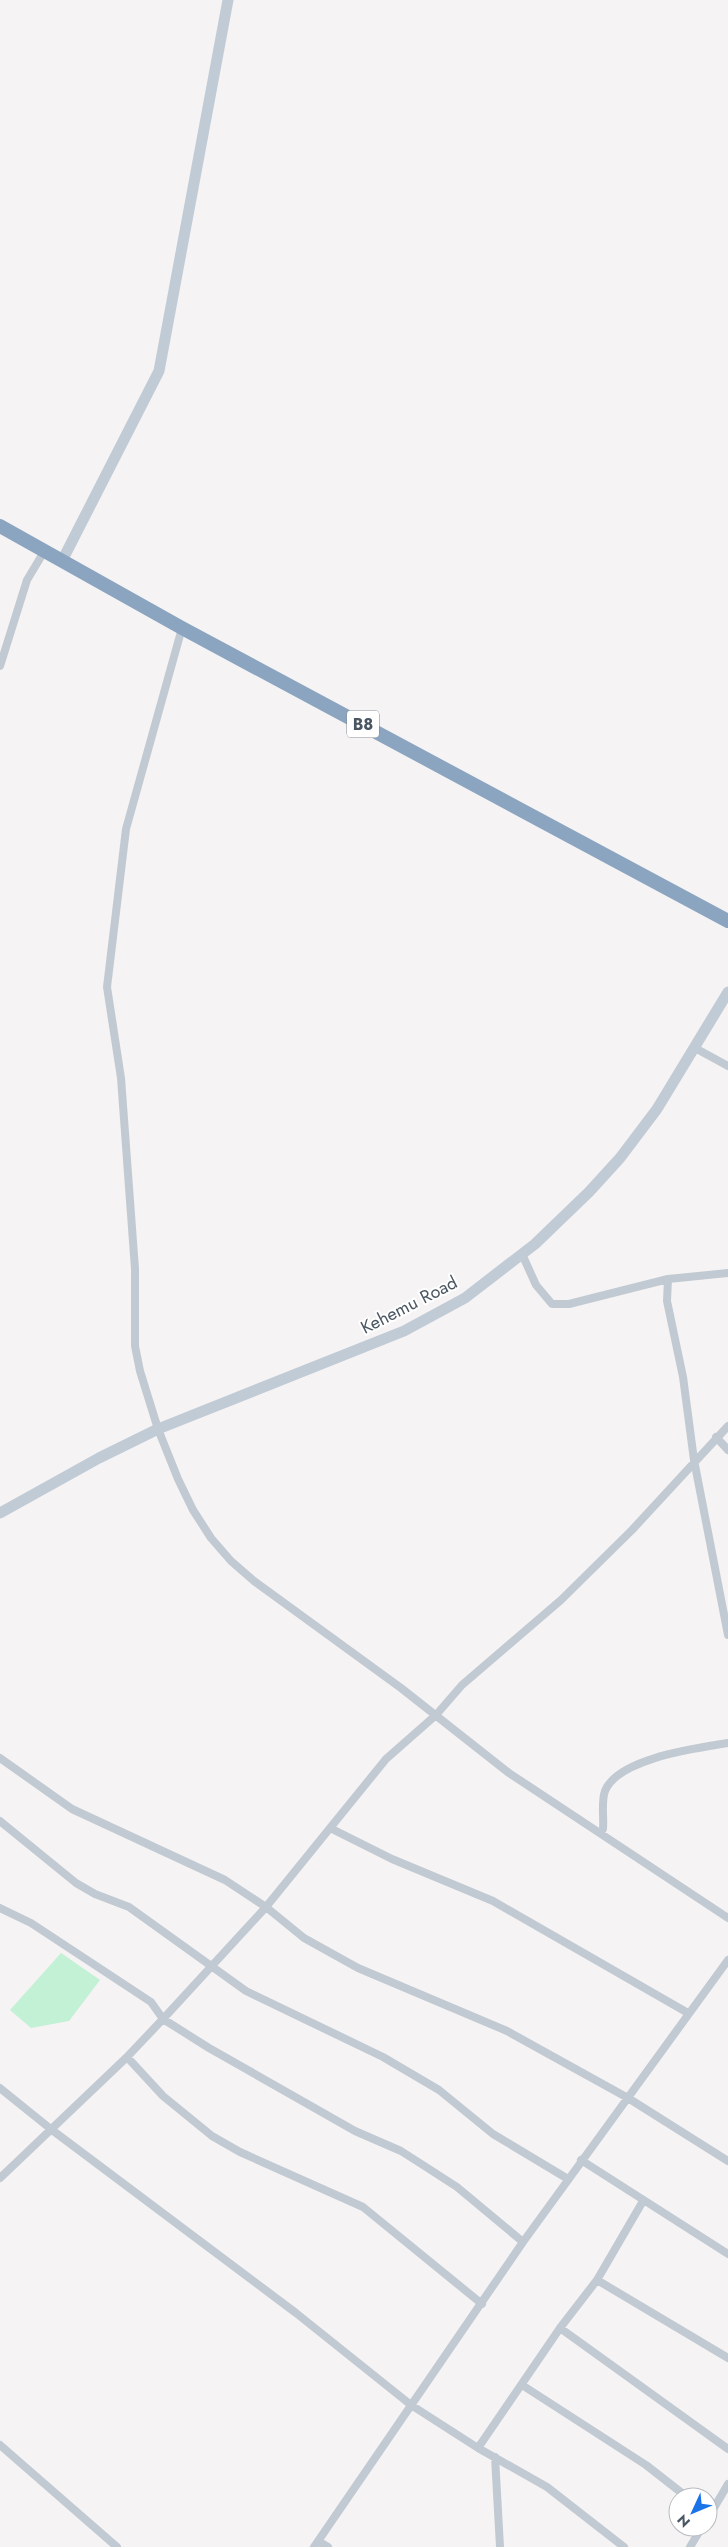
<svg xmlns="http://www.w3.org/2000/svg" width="728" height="2547" viewBox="0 0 728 2547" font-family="Jost,sans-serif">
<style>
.green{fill:#c3f1d5}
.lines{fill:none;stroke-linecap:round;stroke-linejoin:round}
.street{stroke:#c1cad2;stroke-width:8}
.secondary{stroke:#c1cbd6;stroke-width:11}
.highway{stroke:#8ba5c1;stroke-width:14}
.labels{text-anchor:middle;stroke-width:4;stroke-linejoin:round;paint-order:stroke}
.shield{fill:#fff;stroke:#808990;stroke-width:1}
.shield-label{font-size:16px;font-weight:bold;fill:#4a5661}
.street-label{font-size:18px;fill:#4a5661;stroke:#fff}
</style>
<rect width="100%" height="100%" fill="#f5f3f3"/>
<!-- green -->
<path class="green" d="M61,1953L100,1980L69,2021L31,2028L10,2010Z"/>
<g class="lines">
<!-- street -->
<path class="street" d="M182,628L126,829L107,987L121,1078L135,1269V1346L140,1371L158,1429L178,1479L193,1510L211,1538L231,1561L254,1581L401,1688L509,1773L728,1918
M0,666L27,580L45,550
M695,1048L728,1066
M522,1254L536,1285L552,1304H569L668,1279L728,1273
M668,1279L667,1301L683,1377L694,1460L728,1635
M716,1437L728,1450
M0,1758L72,1809L225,1880L266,1907L304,1938L358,1968L507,2031L628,2098L728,2161
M0,1821L76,1883L95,1894L129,1907L246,1991L383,2057L439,2090L493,2134L568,2179
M330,1828L392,1859L493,1901L688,2013
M600,1833L603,1829C604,1818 601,1801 605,1791C618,1758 698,1748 728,1743
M0,1908L31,1923L151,2002L163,2019L209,2048L355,2131L401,2151L426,2167L457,2187L523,2242
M127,2057L163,2096L212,2136L240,2152L363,2207L482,2304
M0,2088L52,2130L296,2313L411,2405L478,2448L547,2487L624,2547
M581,2160L728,2254
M0,2178L127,2057L163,2019L266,1907L386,1759L436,1715L462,1685L561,1600L632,1530L728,1426
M597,2280L728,2358
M560,2328L728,2449
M522,2385L646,2465L687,2497
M0,2445L117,2547
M478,2448L560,2328L597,2280L643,2201
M495,2457L500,2547
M708,2518L728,2484
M318,2541L328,2547
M314,2547L523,2242L728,1960
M690,2547L702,2527"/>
<!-- secondary -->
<path class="secondary" d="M62,561L159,371L228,0
M0,1513L99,1458L158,1429L404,1331L465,1298L535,1244L589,1192L620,1158L657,1109L728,992"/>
<!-- highway -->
<path class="highway" d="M0,526L182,628L728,921"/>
</g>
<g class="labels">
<!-- shield labels -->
<rect class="shield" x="347" y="710.5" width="32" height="27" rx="4"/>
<g class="shield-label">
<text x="363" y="730">B8</text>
</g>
<!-- street labels -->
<g class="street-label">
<text transform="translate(409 1305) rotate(-27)" y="6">Kehemu Road</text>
</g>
</g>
<!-- north arrow -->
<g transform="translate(693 2512) rotate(226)"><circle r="24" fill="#ffffff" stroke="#b7bbc0"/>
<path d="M0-4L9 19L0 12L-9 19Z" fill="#1a73e8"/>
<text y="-8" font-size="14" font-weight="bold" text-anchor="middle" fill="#4a5661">N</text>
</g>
</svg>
